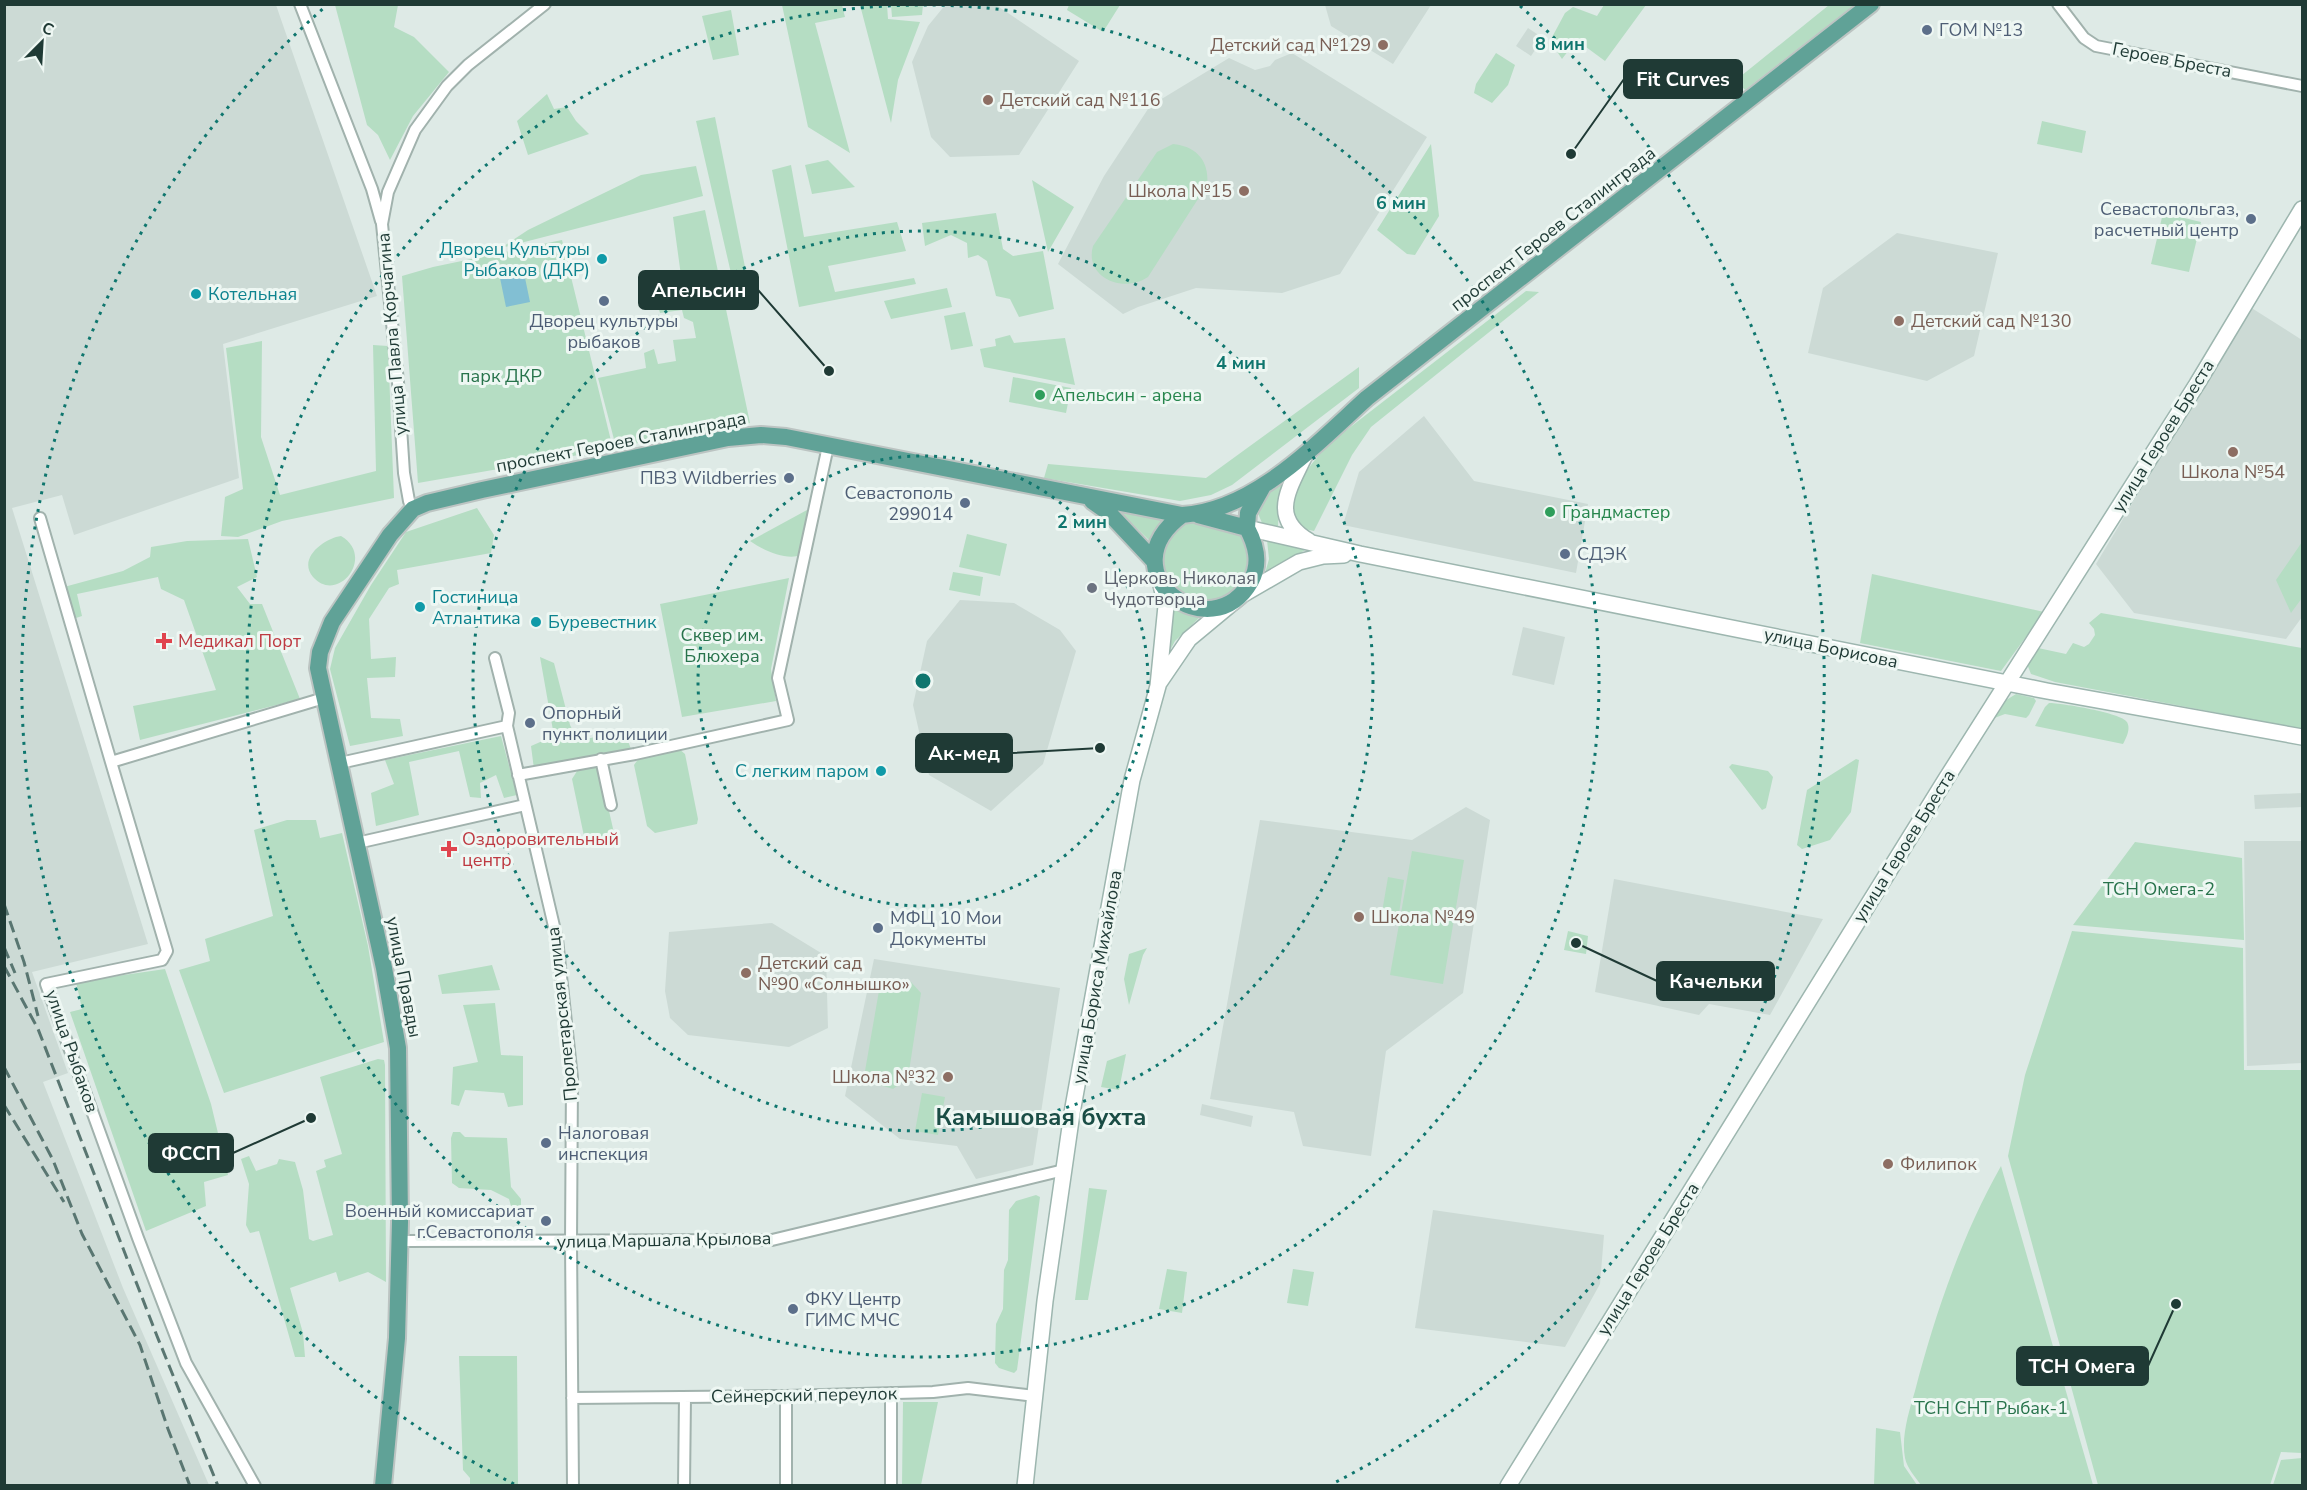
<svg xmlns="http://www.w3.org/2000/svg" width="2307" height="1490" viewBox="0 0 2307 1490" font-family="'Nunito Sans',sans-serif">
<style>
.built{fill:#ccdad5}
.green{fill:#b5ddc3}
.water{fill:#82bfd3}
.lines{fill:none;stroke-linecap:round;stroke-linejoin:round}
.street-casing{stroke:#a1b2ad;stroke-width:14}
.secondary-casing{stroke:#9db6af;stroke-width:18}
.primary-casing{stroke:#bcc4c2;stroke-width:20}
.street{stroke:#fff;stroke-width:10}
.secondary{stroke:#fff;stroke-width:15}
.primary{stroke:#60a297;stroke-width:16}
.rail{stroke:#597671;stroke-width:3;stroke-dasharray:12 6;stroke-linecap:butt}
.ring{fill:none;stroke:#0f766e;stroke-width:3;stroke-dasharray:3 6}
.service-dot{fill:#5c6f8a;stroke:#eef7f3;stroke-width:2}
.education-dot{fill:#8d6e63;stroke:#eef7f3;stroke-width:2}
.culture-dot{fill:#0f9aa8;stroke:#eef7f3;stroke-width:2}
.leisure-dot{fill:#2e9e5b;stroke:#eef7f3;stroke-width:2}
.worship-dot{fill:#6b7280;stroke:#eef7f3;stroke-width:2}
.health-dot{fill:#e0444e;stroke:#eef7f3;stroke-width:2}
.labels{text-anchor:middle;stroke-width:6;stroke-linejoin:round;paint-order:stroke}
.service-label{font-size:18px;fill:#4e5e75;stroke:#eef7f3;text-anchor:start}
.education-label{font-size:18px;fill:#785e54;stroke:#eef7f3;text-anchor:start}
.street-label{font-size:18px;fill:#1f3a35;stroke:#eef7f3}
.culture-label{font-size:18px;fill:#0d838f;stroke:#eef7f3;text-anchor:start}
.park-label{font-size:18px;fill:#27734b;stroke:#eef7f3}
.leisure-label{font-size:18px;fill:#27864d;stroke:#eef7f3;text-anchor:start}
.worship-label{font-size:18px;fill:#5b616d;stroke:#eef7f3;text-anchor:start}
.health-label{font-size:18px;fill:#be3a42;stroke:#eef7f3;text-anchor:start}
.district-label{font-size:24px;font-weight:bold;fill:#1a4d45;stroke:#eef7f3}
.centre{fill:#0f766e;stroke:#eef7f3;stroke-width:3}
.ring-label{font-size:18px;text-anchor:middle;font-weight:bold;fill:#0f766e;stroke:#eef7f3;stroke-width:6;stroke-linejoin:round;paint-order:stroke}
.leader{fill:none;stroke:#1f3a35;stroke-width:2}
.callout-dot{fill:#1f3a35;stroke:#eef7f3;stroke-width:2}
.callout{fill:#1f3a35;stroke:#1f3a35;stroke-width:2}
.callout-label{font-size:20px;text-anchor:middle;font-weight:bold;fill:#fff}
</style>
<rect width="100%" height="100%" fill="#deeae6"/>
<!-- built -->
<path class="built" d="M5,4L276,5L377,296L223,344L239,478L74,535L62,495L12,508L148,944L32,972L68,1073L43,1082L123,1288L209,1485H5Z
M946,4L996,5L1079,61L1019,155L950,157L931,137L912,62L928,26Z
M1325,5V4L1431,5L1393,64L1331,26Z
M1528,28L1543,38L1531,56L1516,46Z
M1292,53L1427,137L1340,274L1282,293L1196,288L1138,307L1123,314L1058,264L1104,176L1150,106L1229,58L1255,70L1270,66L1275,60Z
M1897,233L1998,253L1974,356L1927,381L1808,353L1823,288Z
M2250,307L2302,340V617L2286,639L2134,613L2096,564Z
M1424,416L1474,481L1588,504L1576,573L1343,525L1359,472Z
M960,600L1014,603L1060,630L1076,651L1043,764L991,811L929,775L913,705L927,641Z
M1523,627L1565,637L1554,685L1512,675Z
M2302,793V807L2255,809L2254,795Z
M1466,807L1490,820L1463,993L1386,1051L1371,1156L1303,1146L1294,1112L1210,1099L1260,820L1412,840Z
M2244,841H2302V1063L2247,1066Z
M1614,879L1823,919L1770,1015L1709,1004L1699,1015L1595,992Z
M772,923L826,956L828,1028L789,1047L688,1035L670,1018L665,991L669,932Z
M874,959L1060,988L1033,1165L976,1179L957,1146L900,1139L845,1096Z
M1202,1104L1253,1116L1251,1127L1200,1115Z
M1433,1210L1604,1235L1600,1284L1565,1347L1415,1328Z"/>
<!-- green -->
<path class="green" d="M335,5H398L394,27L414,37L449,72L413,116L390,160L378,135L367,125Z
M782,5H842L845,17L815,23L850,153L808,127Z
M860,5H887L888,19L920,22L898,80L891,123Z
M891,5H923L922,15L892,17Z
M1069,5V4L1120,5L1103,32L1067,10Z
M1604,5H1646L1605,61L1586,47L1575,42L1562,59L1550,41L1565,13L1573,7L1597,16Z
M1829,5H1854L1745,90L1736,80Z
M731,10L739,55L713,60L702,16Z
M1496,53L1515,65L1508,85L1492,103L1474,93L1476,84Z
M547,94L554,109L567,107L576,121L589,134L528,155L517,121Z
M715,117L753,307L739,308L696,121Z
M2042,121L2086,131L2082,153L2037,144Z
M1173,144C1196,146 1210,161 1207,185L1148,277C1123,294 1084,277 1093,246L1157,152Z
M1431,144L1439,216L1415,255L1407,254L1377,230Z
M828,160L855,187L812,194L805,165Z
M791,165L804,237L897,222L906,251L828,266L835,292L914,278L916,284L799,307L772,170Z
M696,166L703,196L501,248L528,230L641,175Z
M1032,180L1074,207L1048,252Z
M705,210L750,423L616,447L598,378L646,368L644,353L654,349L658,364L676,361L673,340L696,338L693,322L684,318L682,310L660,313L653,290L682,283L673,217Z
M996,213L1003,249L1013,256L1043,251L1054,309L1019,317L1010,299L996,296L987,261L978,255L968,258L967,243L951,235L925,246L922,223Z
M2163,213L2201,222L2189,272L2151,264Z
M562,240L613,449L418,483L402,276L433,267Z
M947,288L952,307L891,319L884,301Z
M1526,291L1539,292L1371,427L1352,455L1314,531L1300,528C1298,524 1294,520 1293,516C1285,493 1316,457 1331,442Z
M965,312L973,346L951,350L944,316Z
M1010,335L1014,343L1065,338L1075,385L984,367L980,349L996,346L995,339Z
M262,341L261,437L280,495L376,471L373,345L388,346L394,498L282,521L238,537L221,536L225,497L243,489L226,348Z
M1359,367V388L1232,485L1211,495L1180,501L1044,478L1048,464L1206,478Z
M1013,377L1071,388L1066,413L1009,402Z
M1289,474L1279,496L1278,527L1262,523L1257,511L1267,492Z
M477,508L494,535L491,553L397,570L399,584L389,588L369,619L371,659L396,657L395,677L367,678L371,718L400,719L403,736L350,746L330,669L335,648L371,585L406,532Z
M807,510L809,512L801,555C786,561 763,550 750,541Z
M1118,510L1164,519L1156,531L1152,543Z
M1190,519L1235,530L1245,540L1252,562C1247,571 1243,584 1236,591C1201,622 1144,580 1170,538C1174,530 1184,524 1190,519Z
M967,534L1007,544L1000,576L959,567Z
M341,536C376,556 338,605 313,577C297,558 325,538 341,536Z
M248,539L257,577L237,587L250,604H262L300,699L140,740L133,706L216,690L184,600L161,589L158,577L77,594L82,616L73,619L64,587L123,571L150,557L151,547L187,541Z
M1267,540L1308,548L1264,577L1269,559Z
M2302,542V598L2291,613L2276,580Z
M953,572L983,577L980,596L949,590Z
M1872,574L2044,612L2001,671L1860,643Z
M789,578L771,669L776,701L682,717L660,604Z
M1174,605L1187,612L1201,616L1175,641L1165,660Z
M2101,613L2302,648V729L2055,682L2031,674L2027,664L2038,648L2066,654L2073,643L2084,647L2089,644L2095,635L2094,629L2089,623Z
M540,657L554,663L570,725L577,739L591,738L623,728L631,749L534,769L531,746L554,736Z
M2016,694L2034,698L2036,701L2029,715L2026,718L2005,714L1989,720L1995,707Z
M2049,703C2061,703 2122,713 2127,722C2131,729 2126,738 2123,744L2035,726L2045,707Z
M501,736L517,795L504,798L496,775L480,783L481,798L470,797L459,751L409,762L419,815L376,826L371,793L394,784L385,760Z
M678,748L685,754L698,819L697,824L655,833L647,826L634,765L639,758Z
M1856,759L1859,760L1851,812L1830,840L1802,849L1797,845L1807,790Z
M1732,764L1768,771L1773,777L1766,808L1762,810L1729,767Z
M593,765L600,771L614,833L611,842L591,845L585,841L572,779L579,768Z
M287,820H316L320,838L342,833L368,946L384,1042L224,1093L179,970L210,961L205,939L273,916L254,830Z
M2135,842L2242,858L2244,940L2073,925Z
M1412,851L1464,860L1443,984L1390,975Z
M1388,877L1404,880L1398,920L1381,918Z
M1568,931L1588,936L1586,954L1564,950Z
M2072,931L2243,948L2244,1070H2302V1453L2281,1452L2270,1485H2098L2008,1156L2025,1075Z
M1147,948L1143,955L1129,1005L1124,979L1129,954Z
M492,965L500,990L442,994L438,975Z
M165,969L211,1104L228,1175L204,1182L206,1206L146,1231L70,1012L82,1009L76,982Z
M896,979L911,982L921,993L908,1078L893,1089L873,1083L865,1071L880,985Z
M495,1003L501,1055L523,1056V1105L508,1107L504,1093L465,1090L459,1106L451,1104L453,1067L478,1062L463,1005Z
M1126,1054L1119,1090L1101,1087L1107,1061Z
M378,1059L384,1060L385,1065L386,1282L368,1272L339,1282L336,1272L290,1288L303,1333L305,1357H295L259,1231L250,1233L246,1225L249,1184L241,1159L249,1156L256,1171L277,1164L279,1159L295,1162L303,1190L309,1239L313,1241L333,1235L316,1171L326,1167L324,1160L342,1154L320,1077Z
M922,1093L945,1097L938,1135L915,1131Z
M453,1132H460L465,1137L507,1138L511,1187L521,1199V1219L514,1217L509,1199L491,1190L459,1188L452,1183L451,1138Z
M2001,1166L2093,1485H1921C1915,1477 1907,1468 1905,1458C1901,1437 1909,1411 1915,1391C1935,1314 1962,1235 2001,1166Z
M1089,1188L1107,1190L1088,1300H1075Z
M1036,1195L1040,1197L1017,1370L1014,1373L999,1368L995,1363L996,1324L1003,1309L1004,1270L1008,1260L1009,1210L1016,1201Z
M1167,1269L1187,1272L1182,1313L1159,1309Z
M1293,1269L1314,1272L1308,1306L1287,1303Z
M459,1356H517L518,1485H470V1478L463,1470Z
M903,1402H938L921,1485H902Z
M1876,1428L1900,1432L1904,1466L1917,1485H1874Z
M2302,1458V1485H2273L2281,1460Z"/>
<!-- water -->
<path class="water" d="M524,273L530,302L506,307L500,278Z"/>
<g class="lines">
<!-- street casing -->
<g class="street-casing">
<path id="street" d="M300,4L372,189L381,221
M2058,4L2084,38L2096,46L2302,86
M413,509L409,501L404,473L398,382L382,224L388,192L415,130L447,86L468,65L545,4
M40,518L111,762
M495,658L509,713L507,726L557,939L572,1078L571,1242L573,1486
M601,759L611,805
M340,763L507,726
M518,775L635,754L788,720L778,678L828,446
M357,843L525,805
M400,1241L772,1240L1064,1170
M786,1396V1486
M572,1398L786,1396L933,1392L968,1388L1035,1396
M255,1486L186,1363L138,1238L46,984L162,960L167,951L111,762L324,698
M684,1486L685,1397
M891,1486V1393"/>
</g>
<!-- secondary casing -->
<g class="secondary-casing">
<path id="secondary" d="M1305,455C1290,488 1268,517 1309,541
M1247,528L1360,554L2047,691L2302,737
M1159,683L1189,639L1242,595L1299,562L1323,556L1344,555
M1025,1486L1045,1301L1072,1113L1132,780L1158,686L1166,606L1161,585
M1508,1486L1946,779L2197,384L2302,209"/>
</g>
<!-- primary casing -->
<g class="primary-casing">
<path id="primary" d="M1092,501L1109,513L1154,561
M1182,515C1105,572 1211,652 1251,581C1261,563 1256,545 1247,528L1198,515
M1247,528L1248,513L1263,486
M383,1486L397,1338L400,1222L398,1048L384,968L318,668L320,652L332,622L390,535L413,509L427,503L482,490L728,438L761,435L786,437L1182,515C1254,511 1316,444 1367,398L1871,4"/>
</g>
<!-- street -->
<use href="#street" class="street"/>
<!-- secondary -->
<use href="#secondary" class="secondary"/>
<!-- primary -->
<use href="#primary" class="primary"/>
<!-- rail -->
<path class="rail" d="M4,904L24,962L38,1016
M4,947L15,973
M4,966L38,1029L157,1336L218,1486
M4,1067L53,1160L82,1234L140,1345L168,1429L190,1486
M4,1105L64,1202"/>
</g>
<!-- distance rings -->
<g class="ring">
<circle cx="923" cy="681" r="225"/>
<circle cx="923" cy="681" r="450"/>
<circle cx="923" cy="681" r="676"/>
<path d="M514 1484A901 901 0 0 1 326 6M1520 6A901 901 0 0 1 1332 1484"/>
</g>
<!-- markers -->
<g class="service-dot">
<circle cx="1927" cy="30" r="6"/>
<circle cx="2251" cy="219" r="6"/>
<circle cx="604" cy="301" r="6"/>
<circle cx="789" cy="478" r="6"/>
<circle cx="965" cy="503" r="6"/>
<circle cx="1565" cy="554" r="6"/>
<circle cx="530" cy="723" r="6"/>
<circle cx="878" cy="928" r="6"/>
<circle cx="546" cy="1143" r="6"/>
<circle cx="546" cy="1221" r="6"/>
<circle cx="793" cy="1309" r="6"/>
</g>
<g class="education-dot">
<circle cx="1383" cy="45" r="6"/>
<circle cx="988" cy="100" r="6"/>
<circle cx="1244" cy="191" r="6"/>
<circle cx="1899" cy="321" r="6"/>
<circle cx="2233" cy="452" r="6"/>
<circle cx="1359" cy="917" r="6"/>
<circle cx="746" cy="973" r="6"/>
<circle cx="948" cy="1077" r="6"/>
<circle cx="1888" cy="1164" r="6"/>
</g>
<g class="culture-dot">
<circle cx="602" cy="259" r="6"/>
<circle cx="196" cy="294" r="6"/>
<circle cx="420" cy="607" r="6"/>
<circle cx="536" cy="622" r="6"/>
<circle cx="881" cy="771" r="6"/>
</g>
<g class="leisure-dot">
<circle cx="1040" cy="395" r="6"/>
<circle cx="1550" cy="512" r="6"/>
</g>
<circle class="worship-dot" cx="1092" cy="588" r="6"/>
<g class="health-dot">
<path d="M161 632h6v6h6v6h-6v6h-6v-6h-6v-6h6z"/>
<path d="M446 840h6v6h6v6h-6v6h-6v-6h-6v-6h6z"/>
</g>
<g class="labels">
<!-- service labels -->
<g class="service-label">
<text x="1939" y="36">ГОМ №13</text>
<text x="2239" y="215" text-anchor="end">Севастопольгаз,<tspan x="2239" dy="21">расчетный центр</tspan></text>
<text x="604" y="327" text-anchor="middle">Дворец культуры<tspan x="604" dy="21">рыбаков</tspan></text>
<text x="777" y="484" text-anchor="end">ПВЗ Wildberries</text>
<text x="953" y="499" text-anchor="end">Севастополь<tspan x="953" dy="21">299014</tspan></text>
<text x="1577" y="560">СДЭК</text>
<text x="542" y="719">Опорный<tspan x="542" dy="21">пункт полиции</tspan></text>
<text x="890" y="924">МФЦ 10 Мои<tspan x="890" dy="21">Документы</tspan></text>
<text x="558" y="1139">Налоговая<tspan x="558" dy="21">инспекция</tspan></text>
<text x="534" y="1217" text-anchor="end">Военный комиссариат<tspan x="534" dy="21">г.Севастополя</tspan></text>
<text x="805" y="1305">ФКУ Центр<tspan x="805" dy="21">ГИМС МЧС</tspan></text>
</g>
<!-- education labels -->
<g class="education-label">
<text x="1371" y="51" text-anchor="end">Детский сад №129</text>
<text x="1000" y="106">Детский сад №116</text>
<text x="1232" y="197" text-anchor="end">Школа №15</text>
<text x="1911" y="327">Детский сад №130</text>
<text x="2233" y="478" text-anchor="middle">Школа №54</text>
<text x="1371" y="923">Школа №49</text>
<text x="758" y="969">Детский сад<tspan x="758" dy="21">№90 «Солнышко»</tspan></text>
<text x="936" y="1083" text-anchor="end">Школа №32</text>
<text x="1900" y="1170">Филипок</text>
</g>
<!-- street labels -->
<g class="street-label">
<text transform="translate(2172 60) rotate(11)" y="6">Героев Бреста</text>
<text transform="translate(1553 229) rotate(-38)" y="6">проспект Героев Сталинграда</text>
<text transform="translate(392 334) rotate(-95)" y="6">улица Павла Корчагина</text>
<text transform="translate(2163 436) rotate(-58)" y="6">улица Героев Бреста</text>
<text transform="translate(621 442) rotate(-11)" y="6">проспект Героев Сталинграда</text>
<text transform="translate(1831 648) rotate(12)" y="6">улица Борисова</text>
<text transform="translate(1904 846) rotate(-58)" y="6">улица Героев Бреста</text>
<text transform="translate(404 977) rotate(79)" y="6">улица Правды</text>
<text transform="translate(1097 977) rotate(-80)" y="6">улица Бориса Михайлова</text>
<text transform="translate(562 1014) rotate(-96)" y="6">Пролетарская улица</text>
<text transform="translate(72 1051) rotate(71)" y="6">улица Рыбаков</text>
<text transform="translate(664 1240) rotate(-1)" y="6">улица Маршала Крылова</text>
<text transform="translate(1648 1259) rotate(-58)" y="6">улица Героев Бреста</text>
<text transform="translate(804 1395) rotate(-1)" y="6">Сейнерский переулок</text>
</g>
<!-- culture labels -->
<g class="culture-label">
<text x="590" y="255" text-anchor="end">Дворец Культуры<tspan x="590" dy="21">Рыбаков (ДКР)</tspan></text>
<text x="208" y="300">Котельная</text>
<text x="432" y="603">Гостиница<tspan x="432" dy="21">Атлантика</tspan></text>
<text x="548" y="628">Буревестник</text>
<text x="869" y="777" text-anchor="end">С легким паром</text>
</g>
<!-- park labels -->
<g class="park-label">
<text x="501" y="382">парк ДКР</text>
<text x="722" y="641">Сквер им.<tspan x="722" dy="21">Блюхера</tspan></text>
<text x="2159" y="895">ТСН Омега-2</text>
<text x="1991" y="1414">ТСН СНТ Рыбак-1</text>
</g>
<!-- leisure labels -->
<g class="leisure-label">
<text x="1052" y="401">Апельсин - арена</text>
<text x="1562" y="518">Грандмастер</text>
</g>
<!-- worship labels -->
<g class="worship-label">
<text x="1104" y="584">Церковь Николая<tspan x="1104" dy="21">Чудотворца</tspan></text>
</g>
<!-- health labels -->
<g class="health-label">
<text x="178" y="647">Медикал Порт</text>
<text x="462" y="845">Оздоровительный<tspan x="462" dy="21">центр</tspan></text>
</g>
<!-- district labels -->
<g class="district-label">
<text x="1041" y="1125">Камышовая бухта</text>
</g>
</g>
<circle cx="923" cy="681" r="9" class="centre"/>
<g class="ring-label">
<text x="1560" y="50">8 мин</text>
<text x="1401" y="209">6 мин</text>
<text x="1241" y="369">4 мин</text>
<text x="1082" y="528">2 мин</text>
</g>
<!-- callouts -->
<path class="leader" d="M1571 154L1624 79M829 371L758 290M1100 748L1012 753M1576 943L1657 981M311 1118L233 1153M2176 1304L2148 1366"/>
<g class="callout-dot">
<circle cx="1571" cy="154" r="6"/>
<circle cx="829" cy="371" r="6"/>
<circle cx="1100" cy="748" r="6"/>
<circle cx="1576" cy="943" r="6"/>
<circle cx="311" cy="1118" r="6"/>
<circle cx="2176" cy="1304" r="6"/>
</g>
<g class="callout">
<rect x="1624" y="60" width="118" height="38" rx="6"/>
<rect x="639" y="271" width="119" height="38" rx="6"/>
<rect x="916" y="734" width="96" height="38" rx="6"/>
<rect x="1657" y="962" width="117" height="38" rx="6"/>
<rect x="149" y="1134" width="84" height="38" rx="6"/>
<rect x="2017" y="1347" width="131" height="38" rx="6"/>
</g>
<g class="callout-label">
<text x="1683" y="86">Fit Curves</text>
<text x="699" y="297">Апельсин</text>
<text x="964" y="760">Ак-мед</text>
<text x="1716" y="988">Качельки</text>
<text x="191" y="1160">ФССП</text>
<text x="2082" y="1373">ТСН Омега</text>
</g>
<!-- border -->
<rect width="2307" height="1490" fill="none" stroke="#1f3a35" stroke-width="12"/>
<!-- north arrow -->
<g transform="translate(42 42) rotate(24)" stroke="#eef7f3" stroke-width="4.5" paint-order="stroke">
<path d="M0-4.5L10 22L0 15L-10 22Z" fill="#1f3a35"/>
<text y="-9" font-size="16" font-weight="bold" text-anchor="middle" fill="#1f3a35">С</text>
</g>
</svg>
